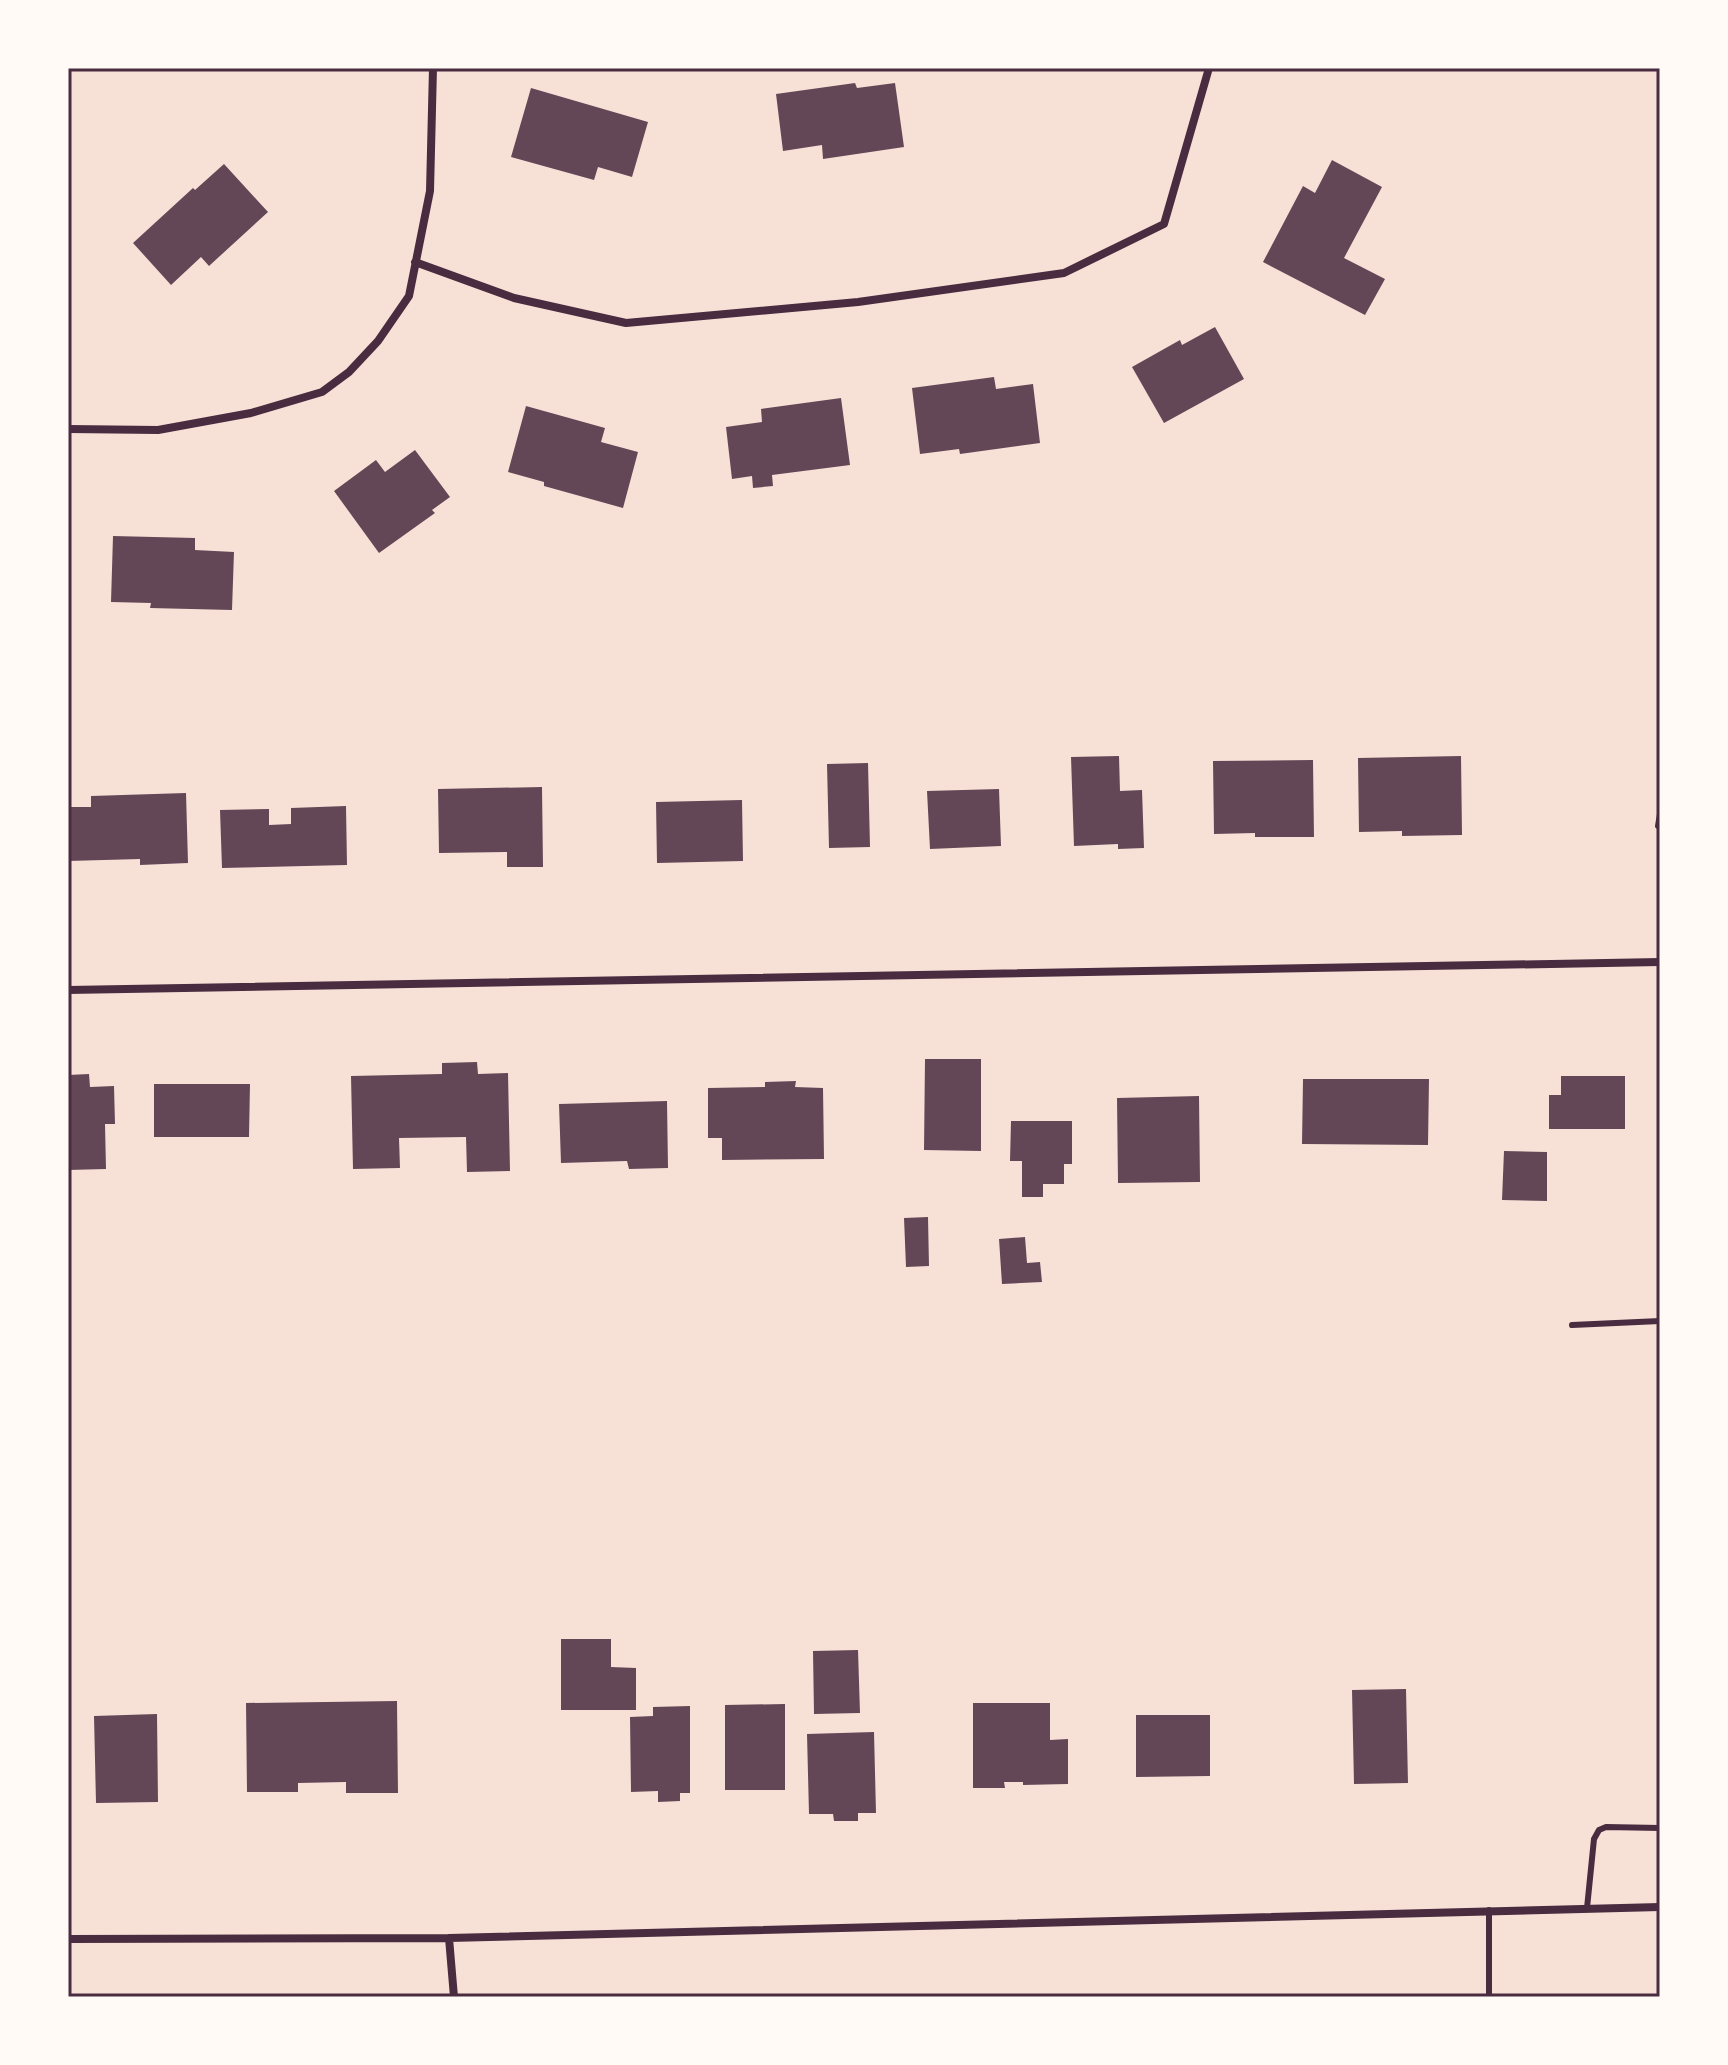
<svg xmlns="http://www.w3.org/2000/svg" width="1728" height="2065" viewBox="0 0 1728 2065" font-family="Karla,sans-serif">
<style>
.building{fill:#644757}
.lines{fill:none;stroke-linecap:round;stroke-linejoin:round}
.service{stroke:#4a2c40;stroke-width:6}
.minor{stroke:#4a2c40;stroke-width:8}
.neatline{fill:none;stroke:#4a2c40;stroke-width:3}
</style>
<rect width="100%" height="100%" fill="#f7e1d7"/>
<!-- building -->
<path class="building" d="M855,83L857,88L895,83L904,147L823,159L822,145L783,151L776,94Z
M531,88L648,122L632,177L598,167L594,180L511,157Z
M1332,160L1382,187L1344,258L1385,279L1365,315L1263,262L1303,186L1315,193Z
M224,164L268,212L209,266L201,257L171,285L133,243L193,188L195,190Z
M1215,327L1244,379L1164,423L1132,367L1180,340L1182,345Z
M994,377L996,389L1033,384L1040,443L960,454L959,449L920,454L912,388Z
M841,398L850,465L772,475L773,486L753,488L752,476L732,479L726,427L762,422L761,409Z
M526,406L605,428L601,442L638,452L623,508L544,486V482L508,472Z
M415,450L450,497L432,510L435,513L379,553L334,491L376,460L385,472Z
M113,536L195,538V550L234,552L232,610L150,608L151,603L111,602Z
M1119,756L1120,791L1142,790L1144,848L1118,849V844L1074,846L1071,757Z
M1461,756L1462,835L1402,836V831L1359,832L1358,758Z
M1313,760L1314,837H1255V833L1214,834L1213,761Z
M868,763L870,847L829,848L827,764Z
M542,787L543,867H507V852L439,853L438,789Z
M999,789L1001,846L930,849L927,791Z
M186,793L188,863L140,865V859L68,861V807H91V796Z
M742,800L743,861L657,863L656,802Z
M346,806L347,865L222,868L220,810L269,809V825L291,824V808Z
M925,1059H981V1151L924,1150Z
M477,1062L478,1074L508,1073L510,1171L467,1172L466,1137L399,1138L400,1168L353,1169L351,1076L442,1074V1063Z
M89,1074L90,1087L114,1086L115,1124H105L106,1169L68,1170V1075Z
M1561,1076H1625V1129H1549V1095H1561Z
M1303,1079H1429L1428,1145L1302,1144Z
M796,1081L795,1087L823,1088L824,1159L722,1160V1138H708V1088L765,1087V1082Z
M154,1084H250L249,1137H154Z
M1199,1096L1200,1182L1118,1183L1117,1098Z
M667,1101L668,1168L629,1169L627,1161L561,1163L559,1104Z
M1011,1121H1072V1164H1064V1184H1043V1197H1022V1161H1010Z
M1504,1151L1547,1152V1201L1502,1200Z
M928,1217L929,1266L906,1267L904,1218Z
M1025,1237L1027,1263L1040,1262L1042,1282L1002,1284L999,1239Z
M561,1639H611V1667L636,1668V1710H561Z
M858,1650L860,1713L814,1714L813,1651Z
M1406,1689L1408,1783L1354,1784L1352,1690Z
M397,1701L398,1793H346V1782L298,1783V1792H247L246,1703Z
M973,1703H1050V1740L1068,1739V1784L1023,1785V1782H1004L1005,1788H973Z
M785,1704V1790H725V1705Z
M690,1706V1793H680V1801L658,1802V1791L631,1792L630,1717L653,1716V1707Z
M157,1714L158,1802L96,1803L94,1716Z
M1136,1715H1210V1776L1136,1777Z
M874,1732L876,1813H858V1821H834L833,1814H809L807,1734Z"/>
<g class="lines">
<!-- service -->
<path class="service" d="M1660,814L1658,826L1660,827
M1572,1325L1660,1321
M1587,1908L1594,1839L1599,1830L1606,1827L1660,1828
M1489,1997V1910"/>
<!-- minor -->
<path class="minor" d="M415,262L514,298L626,323L858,302L1064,273L1164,224L1209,68
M68,429L158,430L251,413L322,392L349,372L378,341L409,296L430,191L433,68
M68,990L1660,962
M449,1938L454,1997
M68,1939L449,1938L1660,1907"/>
</g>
<!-- border -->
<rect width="1728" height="2065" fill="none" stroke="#fffaf5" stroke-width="140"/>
<rect x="70" y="70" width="1588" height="1925" class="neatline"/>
</svg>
